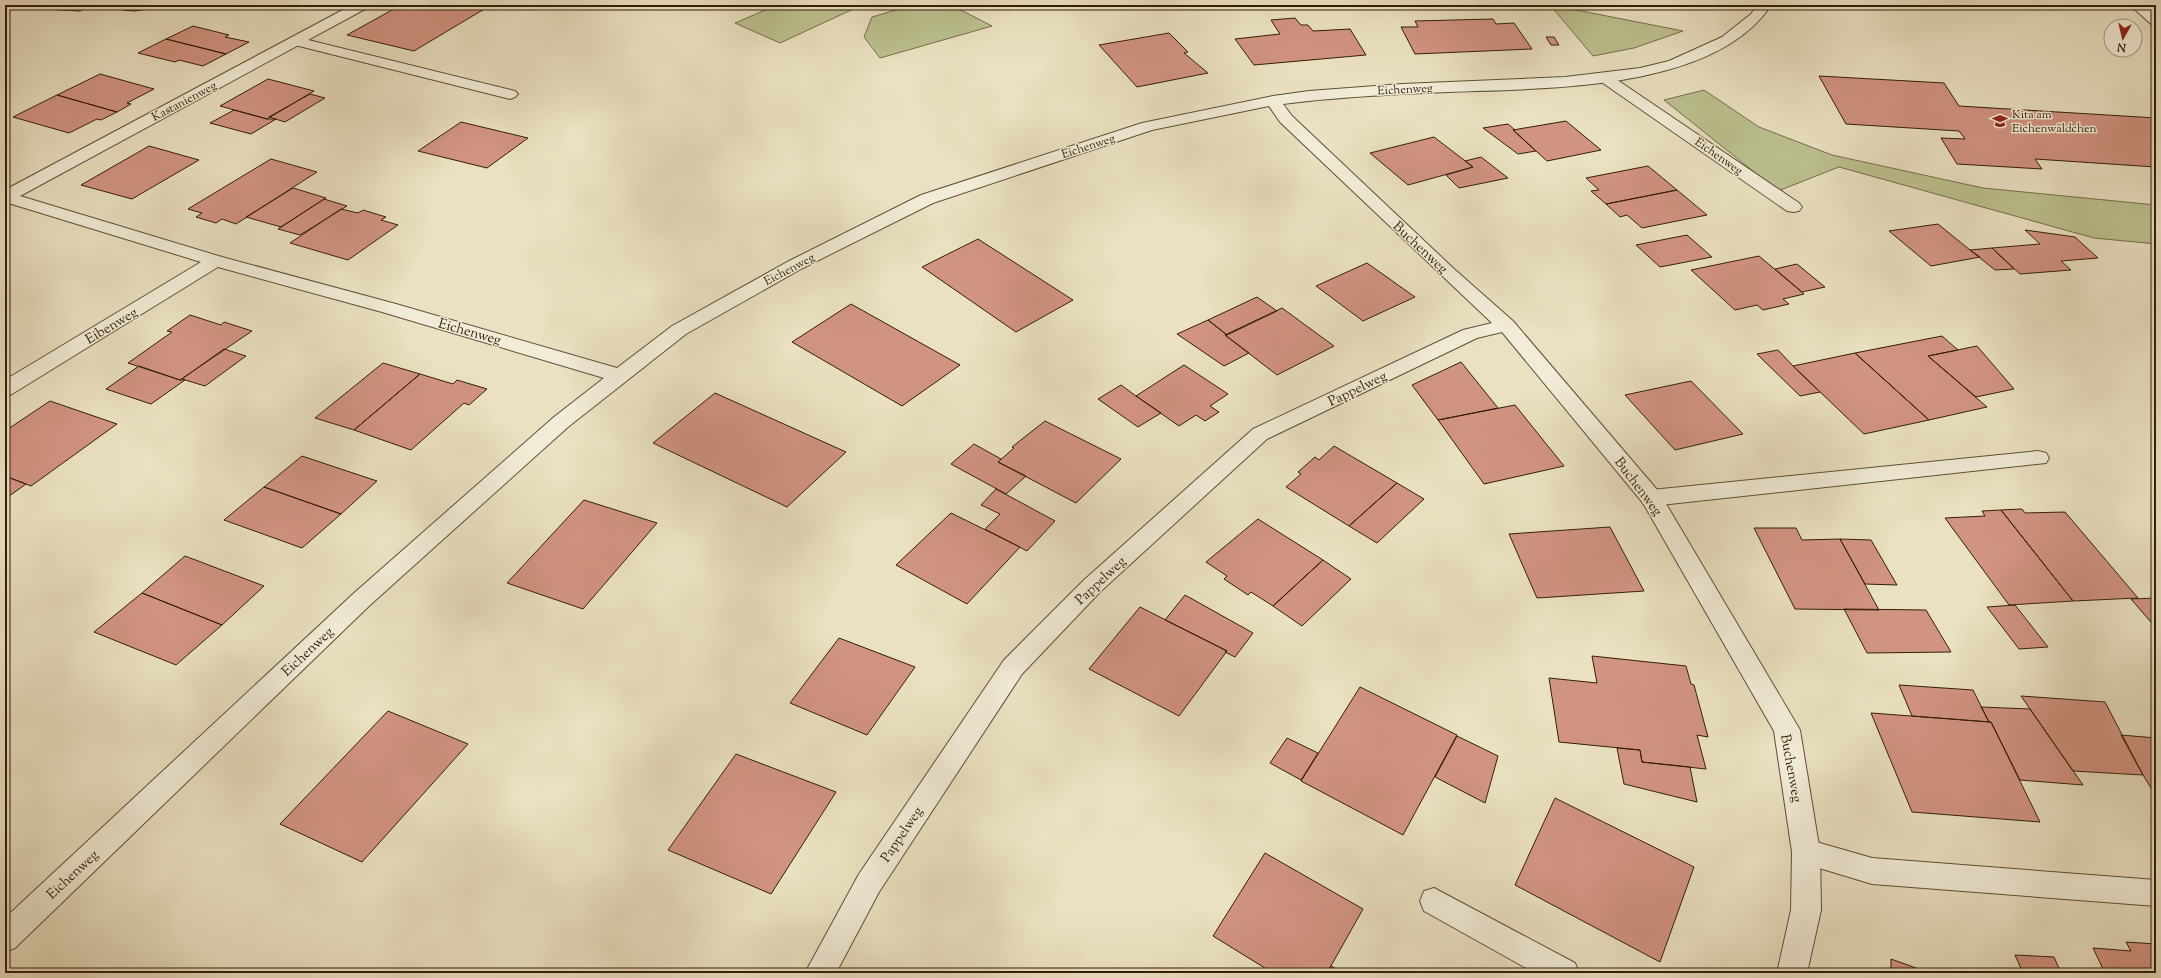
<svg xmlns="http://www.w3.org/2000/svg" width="2161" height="978" viewBox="0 0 2161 978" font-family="'Sorts Mill Goudy',serif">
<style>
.green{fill:#bcc190;stroke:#786f4c}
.building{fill:#d29482;stroke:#331d08}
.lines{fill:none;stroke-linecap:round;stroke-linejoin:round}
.service-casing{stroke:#614e36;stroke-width:2}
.minor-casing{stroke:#614e36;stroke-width:2}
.service{fill:#f1ecd7;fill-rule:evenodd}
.minor{fill:#f1ecd7;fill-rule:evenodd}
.labels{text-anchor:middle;stroke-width:3;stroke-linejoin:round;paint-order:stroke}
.far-street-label{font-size:12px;fill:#331d08;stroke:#f1ecd7}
.far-poi-label{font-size:12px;fill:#331d08;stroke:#f1ecd7;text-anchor:start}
.street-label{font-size:14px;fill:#331d08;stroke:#f1ecd7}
</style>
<rect width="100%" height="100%" fill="#eae1c2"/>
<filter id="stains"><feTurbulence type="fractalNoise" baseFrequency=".005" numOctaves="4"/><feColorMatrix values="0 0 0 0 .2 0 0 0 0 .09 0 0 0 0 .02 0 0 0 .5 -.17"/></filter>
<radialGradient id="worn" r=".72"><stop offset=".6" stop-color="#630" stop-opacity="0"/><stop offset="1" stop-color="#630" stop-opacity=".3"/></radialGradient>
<!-- green -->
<path class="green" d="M777,5H862L780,43L735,23Z
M913,5L959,9L992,26L880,58L864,37L872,17Z
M1550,5H1551L1683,31L1634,48L1593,56Z
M1704,90L1759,127L1832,155L1983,188L2156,205V244L2094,238L1839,167L1778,191L1664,100Z"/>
<!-- building -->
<path class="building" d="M50,5H149L142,10L134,11L123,10L125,8L87,7L80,11L44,9Z
M401,5H491L414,51L347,35Z
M1295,18L1301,25H1308L1313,31L1350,29L1366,55L1254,65L1235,39L1280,34L1271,20Z
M1493,19L1496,24L1514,23L1532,49L1415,54L1401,27H1418L1415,21Z
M193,26L229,35L225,37L249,42L226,54L166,39Z
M1169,33L1188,52L1184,53L1208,73L1137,87L1099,45Z
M1546,37H1554L1559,45H1551Z
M166,39L226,54L203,66L179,60L175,62L138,53Z
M100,74L154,89L127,103L131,104L117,112L57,95Z
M1819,76L1944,83L1959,106L2156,118V167L2035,159L2042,169L1957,164L1941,138L1965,139L1959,131L1846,124Z
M268,79L314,91L267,119L220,106Z
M310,94L325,98L285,122L269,117Z
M57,95L117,112L101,120L97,119L69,133L13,117Z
M234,110L267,119H276L251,134L210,123Z
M1566,121L1601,150L1547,161L1513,130Z
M461,122L528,138L487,168L418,151Z
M1508,124L1515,130H1513L1536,151L1518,154L1483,128Z
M1434,137L1473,167L1408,185L1370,153Z
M149,146L199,160L132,199L81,185Z
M1481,157L1508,178L1459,188L1446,175L1473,167L1465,161Z
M271,159L317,172L236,224L222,219L216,223L196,217L202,213L188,209Z
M1648,166L1677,190L1606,204L1591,191L1599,190L1586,178Z
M293,188L326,198L281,227L246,217Z
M1677,190L1707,215L1642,228L1627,215L1620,217L1606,204Z
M324,199L347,206L300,235L278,229Z
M341,209L358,213L363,210L386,217L381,220L398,225L348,260L290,243Z
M1938,224L1970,250L1980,257L1931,266L1889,231Z
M2025,230L2075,237L2098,258L2061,261L2071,270L2020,274L1992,248L2040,244Z
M1687,235L1712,257L1660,267L1636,245Z
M978,239L1073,300L1016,332L922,267Z
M1992,248L2014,269L1995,270L1970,250Z
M1759,256L1804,294L1783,299L1789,304L1763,310L1757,305L1735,310L1691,270Z
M1367,263L1415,297L1363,321L1316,286Z
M1797,264L1825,287L1802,292L1775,269Z
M1257,297L1277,311L1227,335L1208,320Z
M851,304L960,365L902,406L792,342Z
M1282,308L1334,346L1277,375L1225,335Z
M190,315L221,325L224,322L252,331L180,380L128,363L172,332L167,331Z
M1208,320L1227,335H1225L1249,353L1224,366L1177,334Z
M1942,336L1958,350L1928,356L1987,407L1929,420L1855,353Z
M1977,346L2014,389L1976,397L1928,356Z
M224,349L246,356L205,386L182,379Z
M1778,350L1793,366L1820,392L1800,396L1757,354Z
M1855,353L1929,420L1864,434L1793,366Z
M1461,362L1498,408L1438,420L1412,385Z
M383,363L420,374L354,430L315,418Z
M1184,365L1228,394L1210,406L1219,412L1205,421L1196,415L1179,426L1136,396Z
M139,366L180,380H185L151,404L106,389Z
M420,374L453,384L457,380L487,389L469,405L464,403L411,450L354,430Z
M1691,381L1743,434L1675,450L1625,395Z
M1121,385L1136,396L1161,413L1138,427L1098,399Z
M715,393L846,452L787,507L653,443Z
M50,401L117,424L31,486L5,476V431Z
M1515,405L1564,466L1484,484L1438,420Z
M1045,421L1121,459L1076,503L998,462L1014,448L1012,447Z
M974,444L1001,459L998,462L1026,476L1006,494L951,464Z
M1334,446L1397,483L1349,526L1286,487L1301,474L1298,472L1315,457L1319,460Z
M302,456L377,481L341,514L264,487Z
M5,476L26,484L5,499Z
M1397,483L1424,499L1377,543L1349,526Z
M264,487L341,514L302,548L224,520Z
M996,489L1055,521L1027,551L985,529L1000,514L981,505Z
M584,500L657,523L583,609L507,583Z
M2022,509L2025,513L2065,512L2138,598L2073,601L2001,510Z
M2001,510L2073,601L2009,605L1945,518L1985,516L1982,511Z
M951,513L1020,547L967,604L896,565Z
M1258,519L1323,560L1273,606L1251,592L1248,595L1224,579L1227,576L1206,562Z
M1610,527L1644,591L1537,598L1509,534Z
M1754,528H1796L1802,540L1840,539L1879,610L1795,609Z
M1840,539L1871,540L1897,585L1865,584Z
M185,556L264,586L222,625L142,593Z
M1323,560L1351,579L1302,626L1273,606Z
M142,593L222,625L176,665L94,632Z
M1185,595L1253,633L1235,657L1225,652L1227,651L1165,620Z
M2156,598V628L2131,599Z
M2015,605L2048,647L2019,649L1987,607Z
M1140,607L1227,651L1179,716L1089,669Z
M1844,609L1926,610L1951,652L1867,653Z
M839,638L915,667L867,735L790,703Z
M1592,656L1686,666L1691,684L1694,685L1708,737L1697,735L1706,769L1642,762L1640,750L1559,742L1549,678L1597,683Z
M1899,685L1973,690L1989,722L1912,716Z
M1360,687L1457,735L1403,835L1301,781Z
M2021,696L2105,702L2143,775L2073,771Z
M1981,707L2030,709L2083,785L2020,780L1991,722H1989Z
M388,711L468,744L362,862L280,824Z
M1871,713L1991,722L2040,822L1912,812Z
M2121,735L2156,738V796L2143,775Z
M1457,736L1498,756L1485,803L1435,777Z
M1287,738L1318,753L1301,780L1270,763Z
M1617,748L1640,750L1642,762L1690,767L1697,802L1624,784Z
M736,754L836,792L771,894L668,850Z
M1555,798L1694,867L1660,962L1515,885Z
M1265,853L1363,909L1327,973H1273L1213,936Z
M2126,942L2156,944V973H2105L2093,948L2131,951Z
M2015,955L2054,957L2061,973H2023Z
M1891,959L1930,973H1891Z
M1331,966L1343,973H1327Z"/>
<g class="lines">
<!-- service casing -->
<g class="service-casing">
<path id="service" d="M296,37L515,91L518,94L515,97L510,99L291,44L289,41L291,38Z
M1605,73L1610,75L1799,203L1802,207L1799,211L1793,212L1787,211L1600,81L1597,78L1600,75Z
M2038,451L2046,453L2049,458L2046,463L1651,506L1643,504L1640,498L1643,492L1651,490Z
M1806,839L1872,858L2156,880V906L1872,884L1796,861L1792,852L1796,843Z
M1434,888L1575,963L1579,973H1535L1424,911L1420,901L1424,891Z"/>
</g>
<!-- minor casing -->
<g class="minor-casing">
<path id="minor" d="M352,5H369L367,8L20,196L222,257L396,304L617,368L672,326L789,261L921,195L1142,123L1273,96L1309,91L1402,84L1565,77L1640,68L1669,61L1722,37L1751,14L1757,5H1771C1714,92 1542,88 1449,92C1394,94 1338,97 1283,104L1292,116L1453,268L1513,321L1659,492L1800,730L1820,852L1821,910L1807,973H1777L1791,910L1792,852L1774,731L1643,503L1502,332L1477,338L1267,439L1100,592L1022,674L879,892L836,973H805L859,874L1004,660L1084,580L1253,429L1463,330L1492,323L1280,122L1269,106L1152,130L933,203L801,269L686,334L568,427L369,606L15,948L5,952V918L353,594L554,417L604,378L382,312L218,267L12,394L5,396V380L201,262L5,202V190Z
M2130,5H2145L2156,14V25L2151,24Z"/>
</g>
<!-- service -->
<use href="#service" class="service"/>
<!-- minor -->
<use href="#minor" class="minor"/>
</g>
<!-- icons -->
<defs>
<g id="school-bare" transform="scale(1.2)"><path d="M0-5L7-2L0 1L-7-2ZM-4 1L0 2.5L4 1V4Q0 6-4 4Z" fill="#8f2418" stroke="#f1ecd7" stroke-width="2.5" paint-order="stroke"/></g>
</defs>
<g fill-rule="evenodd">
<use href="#school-bare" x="2000" y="121"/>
</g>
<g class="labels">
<!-- far-street labels -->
<g class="far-street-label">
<text transform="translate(1405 89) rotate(-3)" y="4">Eichenweg</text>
<text transform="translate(184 101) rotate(-28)" y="4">Kastanienweg</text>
<text transform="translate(1088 146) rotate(-18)" y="4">Eichenweg</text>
<text transform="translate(1719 156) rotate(35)" y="4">Eichenweg</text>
<text transform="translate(789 269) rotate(-28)" y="4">Eichenweg</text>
</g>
<!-- far-poi labels -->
<g class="far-poi-label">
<text x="2012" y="118">Kita am<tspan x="2012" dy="14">Eichenwäldchen</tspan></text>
</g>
<!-- street labels -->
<g class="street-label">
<text transform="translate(1421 247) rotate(43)" y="5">Buchenweg</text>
<text transform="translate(111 325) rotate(-31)" y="5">Eibenweg</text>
<text transform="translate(470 331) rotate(16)" y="5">Eichenweg</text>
<text transform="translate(1357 388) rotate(-26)" y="5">Pappelweg</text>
<text transform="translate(1639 486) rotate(53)" y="5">Buchenweg</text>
<text transform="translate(1100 580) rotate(-43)" y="5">Pappelweg</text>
<text transform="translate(307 651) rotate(-43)" y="5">Eichenweg</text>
<text transform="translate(1792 768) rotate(80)" y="5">Buchenweg</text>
<text transform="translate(901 834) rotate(-56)" y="5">Pappelweg</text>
<text transform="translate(72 874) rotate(-43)" y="5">Eichenweg</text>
</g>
</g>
<!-- margin -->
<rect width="2161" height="978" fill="none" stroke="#eae1c2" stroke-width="20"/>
<rect x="6" y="6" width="2149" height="966" fill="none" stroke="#331d08" stroke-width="2"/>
<rect x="10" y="10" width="2141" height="958" fill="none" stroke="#331d08"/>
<!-- north arrow -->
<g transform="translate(2123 38) rotate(188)"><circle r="19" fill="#f1ecd7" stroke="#a59984"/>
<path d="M0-3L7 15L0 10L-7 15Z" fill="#8f2418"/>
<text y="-6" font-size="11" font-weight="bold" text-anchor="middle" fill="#331d08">N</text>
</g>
<rect width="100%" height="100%" filter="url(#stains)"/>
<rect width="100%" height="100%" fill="url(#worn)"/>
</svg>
